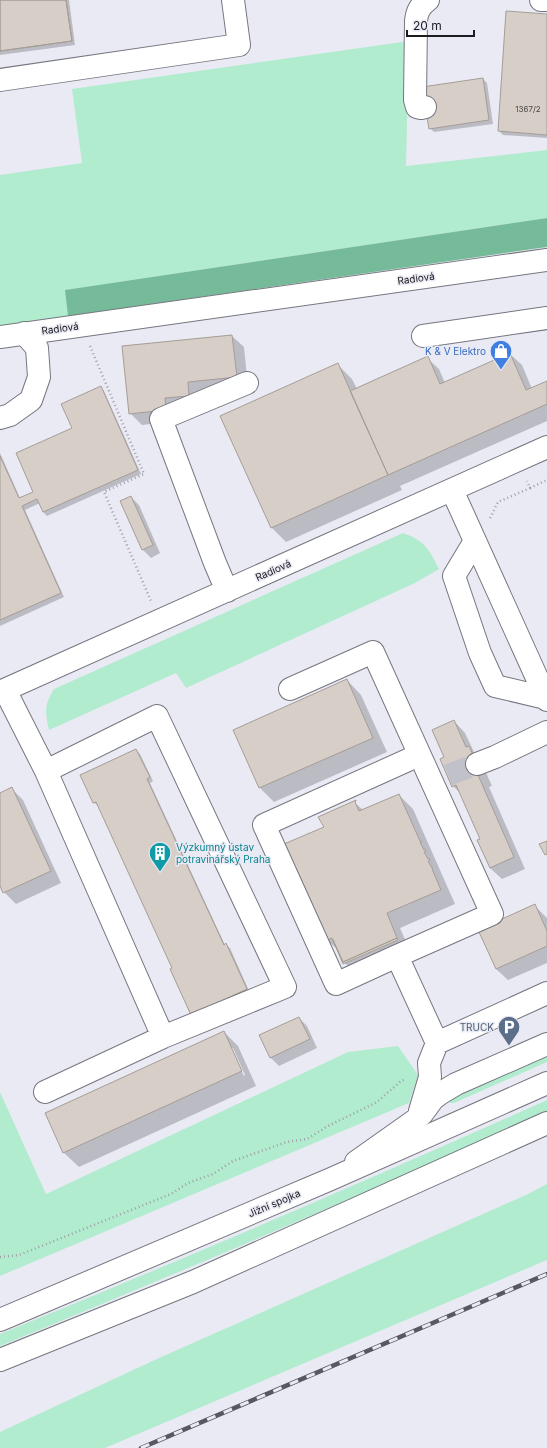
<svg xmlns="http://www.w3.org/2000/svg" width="547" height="1448" viewBox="0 0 547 1448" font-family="Inter,sans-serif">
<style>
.green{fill:#b2ecce}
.forest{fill:#76bb99}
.shadow{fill:#0003;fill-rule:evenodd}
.building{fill:#d7cec7;stroke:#a59d96}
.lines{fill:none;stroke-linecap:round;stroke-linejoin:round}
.minor-tunnel{stroke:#c1c1ca;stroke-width:22;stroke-dasharray:22 11;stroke-linecap:butt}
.minor-casing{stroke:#75767f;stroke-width:24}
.highway-casing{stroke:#75767f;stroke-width:24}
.path{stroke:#9f9fa7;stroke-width:2.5;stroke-dasharray:1 3;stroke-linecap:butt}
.minor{stroke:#fff;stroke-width:22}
.highway{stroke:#fff;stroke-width:22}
.rail-casing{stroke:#58585e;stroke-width:4.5}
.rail{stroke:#eaeaf5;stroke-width:3;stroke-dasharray:9;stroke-linecap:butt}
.labels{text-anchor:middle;stroke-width:3;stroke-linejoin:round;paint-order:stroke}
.number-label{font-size:8px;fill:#4b484a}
.street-label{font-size:10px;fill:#1c1c20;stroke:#eaeaf5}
.shop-label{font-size:10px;fill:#366cbe;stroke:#eaeaf5;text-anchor:end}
.culture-label{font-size:10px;fill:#0d838f;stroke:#eaeaf5;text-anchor:start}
.service-label{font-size:10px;fill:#4e5e75;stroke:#eaeaf5;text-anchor:end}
</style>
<rect width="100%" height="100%" fill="#eaeaf5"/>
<!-- green -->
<path class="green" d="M409,41L406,166L547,150V218L66,290L68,316L0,326V175L82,163L72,89Z
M403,533C425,541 429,549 439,569L415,583L186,688L176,673L49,730C45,712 44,705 54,689Z
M398,1046L418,1075L409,1103L0,1276V1092L46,1194L348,1052Z
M547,1053V1062L454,1103H450V1100L453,1097Z
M547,1100V1112C366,1193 184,1271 0,1346V1334C184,1259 366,1181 547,1100Z
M547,1184V1260L105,1448H0V1432L159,1358L528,1194Z"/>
<!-- forest -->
<path class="forest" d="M547,218V247L68,316L65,290Z"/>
<!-- shadow -->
<path class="shadow" d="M0,0H69L75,45L0,55Z
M547,15V138L503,135L499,131Z
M483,79L487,83L493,124L434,132L430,128Z
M232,336L244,347L248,388L177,421L142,425L130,413Z
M510,354L522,365L532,389L547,382V421L400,486L402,490L286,542L272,528L222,416L337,364L352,379L357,389L427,358L439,369L445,383Z
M100,387L104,391L141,474L47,516L43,512L40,503L25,510L64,597L0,626V453L20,498L35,492L73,429Z
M131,497L139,505L160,553L151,558L143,550Z
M347,680L361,695L387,752L274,802L260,788Z
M454,721L465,733L474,752L480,759L492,786L489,787L525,869L502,879L490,868L481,839L461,794L453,786L445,757Z
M136,750L140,754L153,781L150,783L225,945L230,948L250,993L196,1019L99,806L94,803L81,775Z
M12,789L23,800L61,883L16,904L4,892L0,883V794Z
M399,795L413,809L455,904L400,928L411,953L358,976L343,961L339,951L327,940L325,827L354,802L363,810Z
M535,906L547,918V963L508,980L496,969Z
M299,1018L307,1026L317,1048L279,1066L271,1058L261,1035Z
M224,1032L238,1046L256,1086L79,1167L64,1153L46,1114ZM231,1048H233L245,1075L244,1076Z"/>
<!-- building -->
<path class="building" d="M0,0H66L72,41L0,51Z
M0,0H66L72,41L0,51Z
M506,11L547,14V135L498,131Z
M483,78L489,120L429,129L422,87Z
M232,335L237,377L188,382L189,396L165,398L166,410L129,414L122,346Z
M510,353L526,390L547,381V404L388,475L350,391L428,356L440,384Z
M338,363L388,475L271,528L220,416Z
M101,386L138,470L43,512L37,499L22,506L61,593L0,620V456L19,498L33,492L16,453L72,428L61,404Z
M131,496L153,545L142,550L120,501Z
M347,679L373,738L259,788L233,730Z
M454,720L466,747L469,746L477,764L481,774L478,775L514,857L490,868L477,840L480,839L456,785L452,787L440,759L444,757L432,730Z
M136,749L150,777L147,779L224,945L226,943L247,989L191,1015L170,969L172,968L96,802L93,803L80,775Z
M12,787L51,871L3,893L0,886V793Z
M399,794L420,841L422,842H420L424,850L425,849L426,851L424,852L428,859L429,858L430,860L428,861L432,868H433L432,869L441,890L387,913L397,938L343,962L332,938L327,940L284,844L324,827L318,817L356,800V801L355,802L359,811Z
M547,841V854L545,855L539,844Z
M535,904L547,931V946L496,969L478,930Z
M397,938L398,940L343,964L333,940L343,962Z
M299,1017L310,1039L270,1058L259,1035Z
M224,1031L242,1071L63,1153L45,1113Z"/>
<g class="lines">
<!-- minor-tunnel -->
<path class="minor-tunnel" d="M448,775L477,764"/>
<!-- minor casing -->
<g class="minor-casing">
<path id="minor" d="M541,0H547
M0,80L239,45L233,0
M425,107L421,108L417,107L415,100L416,21C417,11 420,6 428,0
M423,336L547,318
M0,337L547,260
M0,418L10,415L31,400L39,377L37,348L24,333
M452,490L547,700
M475,541L454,576L480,653L495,686L546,698
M227,591L215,563L161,419L247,383
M290,689L373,652L492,914L397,956L437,1043
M5,690L46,771L163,1037
M0,692L547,447
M477,764L495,757L547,732
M397,956L336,984L264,825L419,755
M45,1092L163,1037L285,987L157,716L46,771
M420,1111L430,1077L429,1063L437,1043L547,993
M356,1162L414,1121L422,1114L433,1099L441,1093L456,1084L547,1044"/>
</g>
<!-- highway casing -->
<g class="highway-casing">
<path id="highway" d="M0,1320L331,1179L547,1083
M0,1360L193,1282L547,1123"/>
</g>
<!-- path -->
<path class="path" d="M90,346L144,474L104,492L151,601
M530,488L547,480
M490,518L498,502L530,488L527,481
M0,1257L19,1255L171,1194L188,1183L213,1174L233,1161L287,1142L307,1139L328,1126L377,1102L401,1081L406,1079"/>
<!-- minor -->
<use href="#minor" class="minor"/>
<!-- highway -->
<use href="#highway" class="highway"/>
<!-- rail casing -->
<g class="rail-casing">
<path id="rail" d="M141,1448L547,1274"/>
</g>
<!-- rail -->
<use href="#rail" class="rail"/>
</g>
<!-- icons -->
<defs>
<g id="shop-pin" transform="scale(1.15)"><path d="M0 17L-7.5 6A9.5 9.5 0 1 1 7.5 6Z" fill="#3f7fe0" stroke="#eaeaf5"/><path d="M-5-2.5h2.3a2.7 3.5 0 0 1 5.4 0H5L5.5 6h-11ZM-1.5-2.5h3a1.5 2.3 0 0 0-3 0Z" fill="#fff"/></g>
<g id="building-pin" transform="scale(1.15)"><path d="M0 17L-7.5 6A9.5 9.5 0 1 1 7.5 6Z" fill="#0f9aa8" stroke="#eaeaf5"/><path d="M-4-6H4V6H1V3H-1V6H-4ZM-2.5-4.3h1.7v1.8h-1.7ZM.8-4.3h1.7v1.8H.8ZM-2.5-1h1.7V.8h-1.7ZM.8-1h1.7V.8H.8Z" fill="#fff"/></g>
<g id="parking-pin" transform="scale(1.15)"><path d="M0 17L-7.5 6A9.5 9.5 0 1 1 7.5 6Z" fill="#5c6f8a" stroke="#eaeaf5"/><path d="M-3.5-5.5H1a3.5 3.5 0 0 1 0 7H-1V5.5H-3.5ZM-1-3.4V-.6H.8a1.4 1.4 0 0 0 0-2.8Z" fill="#fff"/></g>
</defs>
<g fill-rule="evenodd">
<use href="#shop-pin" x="501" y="351"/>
<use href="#building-pin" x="160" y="853"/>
<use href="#parking-pin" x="509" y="1027"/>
</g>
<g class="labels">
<!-- number labels -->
<g class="number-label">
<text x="528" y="112">1367/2</text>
</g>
<!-- street labels -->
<g class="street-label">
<text transform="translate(416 278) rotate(-8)" y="4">Radiová</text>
<text transform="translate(60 328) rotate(-8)" y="4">Radiová</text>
<text transform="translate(273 570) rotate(-24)" y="4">Radiová</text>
<text transform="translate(274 1203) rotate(-23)" y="4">Jižní spojka</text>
</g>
<!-- shop labels -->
<g class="shop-label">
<text x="486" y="355">K &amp; V Elektro</text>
</g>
<!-- culture labels -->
<g class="culture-label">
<text x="176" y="851">Výzkumný ústav<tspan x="176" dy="12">potravinářský Praha</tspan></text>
</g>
<!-- service labels -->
<g class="service-label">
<text x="494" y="1031">TRUCK</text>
</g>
</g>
<!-- scale -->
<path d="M407 30v6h67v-6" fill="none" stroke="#1c1c20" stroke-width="2"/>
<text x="413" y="30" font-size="12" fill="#1c1c20" stroke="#eaeaf5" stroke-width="3" paint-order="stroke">20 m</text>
</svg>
